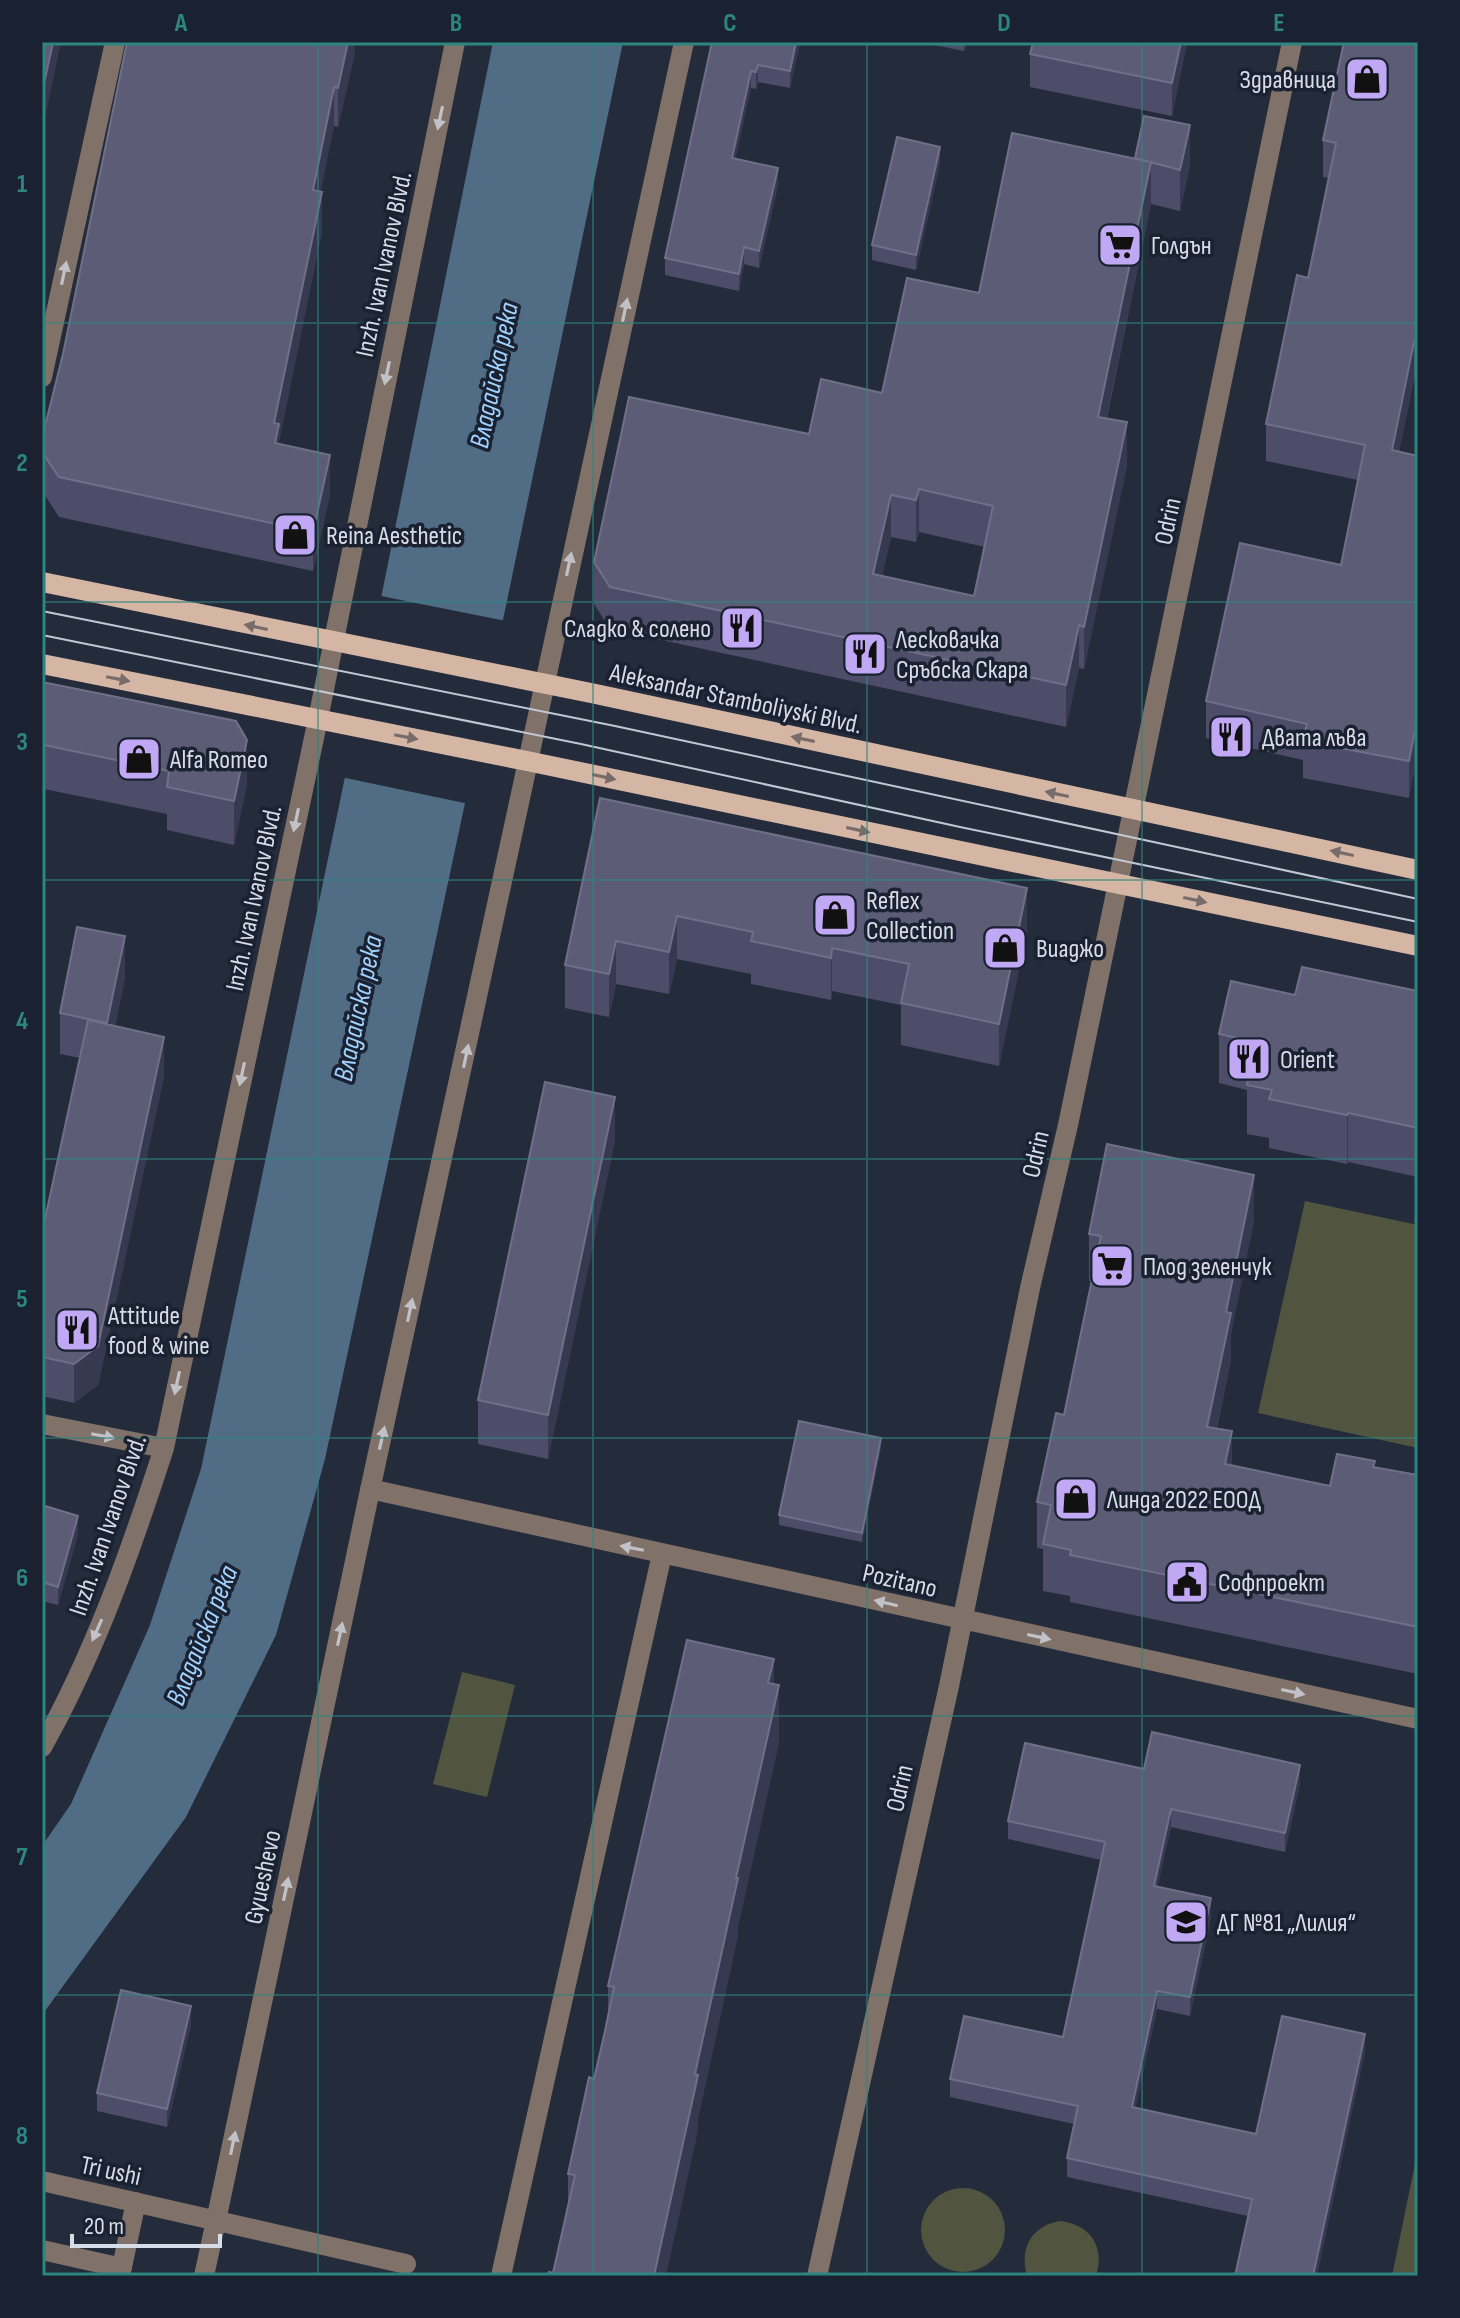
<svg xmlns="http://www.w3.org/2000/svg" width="1460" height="2318" viewBox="0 0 1460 2318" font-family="'Sofia Sans Condensed',sans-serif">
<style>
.green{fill:#515540}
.water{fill:#516c85}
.pier{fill:#242c3c}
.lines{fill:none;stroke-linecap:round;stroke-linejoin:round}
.minor{stroke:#807169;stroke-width:20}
.major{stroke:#d5b6a4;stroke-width:20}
.tram{stroke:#c1c8d3;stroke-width:2}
.wall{fill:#4d4c69;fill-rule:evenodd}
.shaded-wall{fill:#373951}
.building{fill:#5c5c76;stroke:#6f7088;stroke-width:2;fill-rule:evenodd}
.oneway{fill:#c1c2c8}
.oneway2{fill:#786c6b}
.grid{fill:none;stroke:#2d8580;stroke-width:2;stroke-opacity:0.55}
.labels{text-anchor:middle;stroke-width:7;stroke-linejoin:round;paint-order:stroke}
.poi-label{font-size:26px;fill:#d7dde8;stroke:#1a2232;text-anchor:start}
.street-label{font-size:26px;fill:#d7dde8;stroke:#1a2232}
.water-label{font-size:28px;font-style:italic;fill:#a1d1fd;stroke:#1a2232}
.neatline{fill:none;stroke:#2d8580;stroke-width:3}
.grid-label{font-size:26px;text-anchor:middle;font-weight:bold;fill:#2d8580}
</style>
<rect width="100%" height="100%" fill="#242c3c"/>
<!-- green -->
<path class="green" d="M1305,1201L1418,1225V1448L1258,1413Z
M462,1672L515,1685L487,1797L433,1784Z
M1418,2149V2276H1392Z
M921 2230a42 42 0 1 1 84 0a42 42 0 1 1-84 0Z
M1061,2221C1091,2225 1105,2247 1096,2276H1027C1019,2248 1032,2225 1061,2221Z"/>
<!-- water -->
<path class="water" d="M493,42H623L465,803L325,1459L276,1635L186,1817L42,2015V1846L71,1804L150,1625L201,1469L345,777Z"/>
<!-- pier -->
<path class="pier" d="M376,595L506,621L469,804L341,777Z"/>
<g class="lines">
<!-- minor -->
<path class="minor" d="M42,377L115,42
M42,1424L164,1448
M370,1489L1418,1719
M42,1747C95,1653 131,1550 164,1448L318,719L455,42
M42,2181L406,2264
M42,2250L122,2268
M120,2276L136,2202
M204,2276C261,2014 314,1751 370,1490C475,1007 578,524 684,42
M501,2276L662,1554
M817,2276L949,1686L1030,1288L1068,1125L1292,42"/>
<!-- major -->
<path class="major" d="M42,582L591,693L1418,870
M42,664L527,761L1418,946"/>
<!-- tram -->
<path class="tram" d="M42,611L615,726L1418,899
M42,635L581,744L960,827L1418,922"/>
</g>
<!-- wall -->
<path class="wall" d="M355,42V52L338,127L334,126L320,192L322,231L279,441V444L330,494L313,571L59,517L42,491V438L63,354Z
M712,42H800L790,88L758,82L756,89L751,88L735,158L778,185L759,268L744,264L739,291L665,275V258Z
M919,42H966L964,51Z
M1187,42L1172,116L1030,87V54Z
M1418,42V380L1414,379L1399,452L1418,456L1409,798L1303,778V760L1206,738V701L1341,565L1358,480L1266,461V424L1308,278L1329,178L1323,177V140Z
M1135,158L1190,165L1180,211L1151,204L1107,418L1127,465L1084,669L1079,668L1066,727L610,629L594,604V562L809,434L882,393L979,293ZM919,532L985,547L974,596L882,576L891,537L916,542Z
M940,163L916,270L872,260V245Z
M42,682L247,784L234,845L167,830V814L44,789Z
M600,798L1027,931L999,1066L901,1045V1005L832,991L831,1000L751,984V974L677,959L669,994L616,984L609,1017L565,1008V965Z
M125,977L115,1026L164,1076L98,1385L74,1403L42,1396V1219H45L80,1058L60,1054V1013Z
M1418,991V1177L1348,1162L1347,1164L1269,1148V1138L1247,1134V1090L1219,1083V1034L1295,995Z
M615,1140L548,1459L478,1444V1400Z
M1254,1221L1231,1333V1360L1217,1428L1232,1466L1330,1486L1375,1467L1418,1475V1674L1070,1602V1596L1043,1591V1549L1037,1548V1502L1064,1415L1092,1281H1089V1234Z
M881,1447L862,1542L779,1525V1515Z
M42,1505L78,1534L58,1605L42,1601Z
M774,1684L779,1742L738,1926V1935L698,2118V2131L553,2273L568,2208V2174L594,2079L608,2017V1986Z
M1144,1769L1300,1783L1285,1852L1171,1827L1157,1887L1211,1917L1190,2016L1157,2009L1135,2108L1256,2134L1365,2052L1248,2216L1067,2177V2158L1074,2124L950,2097V2079L1063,2037L1101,1860L1008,1839V1821Z
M191,2024L167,2127L97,2111V2093Z"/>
<!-- shaded-wall -->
<path class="shaded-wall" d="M53,42H61L42,132V93Z
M347,42H355V52L338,127V88Z
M796,42H800L790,88V71Z
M1181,42H1187L1172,116V83Z
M758,65V82L756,89V72Z
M751,71V88L732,175V158Z
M334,87V126L313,229V190Z
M1190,125V165L1180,211V170Z
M940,147V163L916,270V255Z
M1151,162V204L1098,459V417Z
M778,168V185L759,268V251Z
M322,192V231L279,441V463L275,482L274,423Z
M744,247V264L739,291V274Z
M1414,342V379L1392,487V450Z
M1127,422V465L1084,669V627Z
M330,455V494L313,571V532Z
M919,489V532L916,542V500Z
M891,495V537L873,616V574Z
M1079,625V668L1066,727V685Z
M1418,715V752L1409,798V761Z
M247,740V784L234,845V801Z
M44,745V789L42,797V754Z
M1027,888V931L999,1066V1024Z
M677,916V959L669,994V952Z
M125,936V977L107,1063V1023Z
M616,941V984L609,1017V974Z
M832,948V991L831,1000V958Z
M164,1037V1076L98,1385L74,1403V1364Z
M615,1097V1140L548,1459V1415Z
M1348,1113V1162L1347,1164V1115Z
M1254,1175V1221L1231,1333V1360L1207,1473V1427L1226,1312Z
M1232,1431V1478L1225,1464Z
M881,1438V1447L862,1542V1533Z
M78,1516V1534L58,1605V1587Z
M774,1659V1710L779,1685V1742L738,1926V1935L698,2118V2131L666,2276H654L695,2074Z
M1300,1765V1783L1285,1852V1833Z
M1171,1809V1827L1154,1904V1886Z
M1211,1898V1917L1190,2016V1997Z
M1157,1991V2009L1132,2125V2107Z
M191,2006V2024L167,2127V2109Z
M1365,2034V2052L1317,2276H1313Z"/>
<!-- building -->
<path class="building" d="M42,42H53L42,93Z
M127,42H348L338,88L334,87L313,190L322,192L274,423L279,424L275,443L330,455L313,532L59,477L42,452V438L63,354Z
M712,42H796L790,71L758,65L756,72L751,71L732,158L778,168L759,251L744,247L739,274L665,258Z
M1033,42H1181L1172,83L1030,54Z
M1344,42H1418V343L1414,342L1392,450L1418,456V715L1409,761L1303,741L1307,724L1206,701L1240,543L1341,565L1365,445L1266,424L1297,275L1308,278L1336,143L1323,140Z
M1144,116L1190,125L1180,170L1135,158Z
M1012,133L1151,162L1098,417L1127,422L1084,627L1079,625L1066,685L610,587L594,562L629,397L809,434L821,379L882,393L907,278L979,293ZM919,489L993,506L974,596L873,574L891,495L916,500Z
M897,137L940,147L916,255L872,245Z
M42,682L236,721L247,740L234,801L167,787L169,771L44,745L42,754Z
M600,798L1027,888L999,1024L901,1003L909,964L832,948L831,958L751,941L753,932L677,916L669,952L616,941L609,974L565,965Z
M77,927L125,936L107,1023L60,1013Z
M1302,967L1418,991V1128L1348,1113L1347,1115L1269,1099L1272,1090L1247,1085L1256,1042L1219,1034L1231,981L1295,995Z
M88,1020L164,1037L98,1346L74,1364L42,1357V1219H45Z
M545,1082L615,1097L548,1415L478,1400Z
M1107,1144L1254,1175L1226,1312L1231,1313L1207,1427L1232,1431L1225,1464L1330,1486L1337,1454L1375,1461L1373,1467L1418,1475V1627L1070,1555L1071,1550L1043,1544L1051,1505L1037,1502L1056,1413L1064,1415L1101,1236L1089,1234Z
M799,1421L881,1438L862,1533L779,1515Z
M42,1505L78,1516L58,1587L42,1582Z
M687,1640L774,1659L768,1683L779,1685L736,1878H738L695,2074L698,2075L654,2276H548L549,2272L553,2273L575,2175L568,2174L589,2077L594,2079L605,2031L614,1987L608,1986Z
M1152,1732L1300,1765L1285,1833L1171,1809L1154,1886L1211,1898L1190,1997L1157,1991L1132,2107L1256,2134L1282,2016L1365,2034L1313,2276H1235L1252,2199L1067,2158L1078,2106L950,2079L964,2016L1063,2037L1105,1842L1008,1821L1025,1743L1144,1769Z
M121,1990L191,2006L167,2109L97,2093Z"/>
<!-- one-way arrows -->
<defs><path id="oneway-solid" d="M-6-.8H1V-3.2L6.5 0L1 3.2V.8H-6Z" transform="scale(2)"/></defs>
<g class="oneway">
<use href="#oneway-solid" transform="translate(440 118) rotate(102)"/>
<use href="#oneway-solid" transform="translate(64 273) rotate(-78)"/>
<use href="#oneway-solid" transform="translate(625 310) rotate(-78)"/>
<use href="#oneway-solid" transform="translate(387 373) rotate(102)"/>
<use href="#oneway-solid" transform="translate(569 564) rotate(-78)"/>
<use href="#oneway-solid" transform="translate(296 820) rotate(102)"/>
<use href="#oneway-solid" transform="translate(466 1056) rotate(-78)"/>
<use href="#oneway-solid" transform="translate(242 1074) rotate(102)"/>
<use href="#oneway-solid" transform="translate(410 1310) rotate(-78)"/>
<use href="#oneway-solid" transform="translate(177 1383) rotate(102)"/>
<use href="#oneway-solid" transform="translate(103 1436) rotate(11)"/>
<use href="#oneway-solid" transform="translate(382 1438) rotate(-77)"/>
<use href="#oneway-solid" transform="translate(632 1548) rotate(-169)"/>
<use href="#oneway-solid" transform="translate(886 1603) rotate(-167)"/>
<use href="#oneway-solid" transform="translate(97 1630) rotate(114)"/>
<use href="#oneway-solid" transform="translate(340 1634) rotate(-78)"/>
<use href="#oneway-solid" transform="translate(1039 1637) rotate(12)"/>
<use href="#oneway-solid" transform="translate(1293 1692) rotate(12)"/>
<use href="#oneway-solid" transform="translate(286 1889) rotate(-78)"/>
<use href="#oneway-solid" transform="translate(233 2143) rotate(-78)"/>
</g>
<g class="oneway2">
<use href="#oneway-solid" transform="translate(256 627) rotate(-168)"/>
<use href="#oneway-solid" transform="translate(118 679) rotate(11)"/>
<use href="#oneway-solid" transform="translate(406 737) rotate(11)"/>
<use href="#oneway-solid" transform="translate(803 739) rotate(-168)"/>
<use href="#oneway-solid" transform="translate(604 777) rotate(12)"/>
<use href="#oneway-solid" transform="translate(1057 794) rotate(-168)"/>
<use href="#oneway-solid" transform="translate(858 830) rotate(12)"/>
<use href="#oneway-solid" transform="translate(1342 853) rotate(-168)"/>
<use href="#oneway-solid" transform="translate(1195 900) rotate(12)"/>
</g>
<!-- grid -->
<path class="grid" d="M318,42V2276M593,42V2276M867,42V2276M1142,42V2276M42,323H1418M42,602H1418M42,880H1418M42,1159H1418M42,1438H1418M42,1716H1418M42,1995H1418"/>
<!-- icons -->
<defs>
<g id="shop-square" transform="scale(2.3)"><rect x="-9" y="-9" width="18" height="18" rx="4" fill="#c0a8f4" stroke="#1a2232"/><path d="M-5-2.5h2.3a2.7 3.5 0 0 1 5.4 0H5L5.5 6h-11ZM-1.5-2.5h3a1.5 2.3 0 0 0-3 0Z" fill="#111"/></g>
<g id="supermarket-square" transform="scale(2.3)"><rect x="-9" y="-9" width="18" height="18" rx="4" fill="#c0a8f4" stroke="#1a2232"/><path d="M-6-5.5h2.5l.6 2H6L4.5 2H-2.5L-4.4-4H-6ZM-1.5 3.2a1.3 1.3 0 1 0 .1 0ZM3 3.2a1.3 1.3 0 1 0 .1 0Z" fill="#111"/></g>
<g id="restaurant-square" transform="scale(2.3)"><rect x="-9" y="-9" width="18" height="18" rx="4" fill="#c0a8f4" stroke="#1a2232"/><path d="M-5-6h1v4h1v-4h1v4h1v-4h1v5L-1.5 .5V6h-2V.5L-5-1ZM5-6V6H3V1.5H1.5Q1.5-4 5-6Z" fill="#111"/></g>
<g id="civic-square" transform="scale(2.3)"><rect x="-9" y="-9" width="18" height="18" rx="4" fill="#c0a8f4" stroke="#1a2232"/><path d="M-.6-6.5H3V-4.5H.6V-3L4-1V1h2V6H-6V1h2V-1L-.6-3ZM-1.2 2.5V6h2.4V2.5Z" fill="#111"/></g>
<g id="school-square" transform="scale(2.3)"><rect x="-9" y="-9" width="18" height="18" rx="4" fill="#c0a8f4" stroke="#1a2232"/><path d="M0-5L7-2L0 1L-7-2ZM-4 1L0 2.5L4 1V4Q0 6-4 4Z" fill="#111"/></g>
</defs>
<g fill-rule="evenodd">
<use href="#shop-square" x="1367" y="79"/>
<use href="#supermarket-square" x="1120" y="245"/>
<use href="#shop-square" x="295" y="535"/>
<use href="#restaurant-square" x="742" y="628"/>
<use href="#restaurant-square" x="865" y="654"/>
<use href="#restaurant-square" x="1231" y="737"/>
<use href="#shop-square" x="139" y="759"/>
<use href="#shop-square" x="835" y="915"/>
<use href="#shop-square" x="1005" y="948"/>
<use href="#restaurant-square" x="1249" y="1059"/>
<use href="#supermarket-square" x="1112" y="1266"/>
<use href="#restaurant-square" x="77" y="1330"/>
<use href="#shop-square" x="1076" y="1499"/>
<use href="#civic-square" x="1187" y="1582"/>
<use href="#school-square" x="1186" y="1922"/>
</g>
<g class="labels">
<!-- poi labels -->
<g class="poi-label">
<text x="1336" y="88" text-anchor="end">Здравница</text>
<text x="1151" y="254">Голдън</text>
<text x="326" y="544">Reina Aesthetic</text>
<text x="711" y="637" text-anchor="end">Сладко &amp; солено</text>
<text x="896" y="648">Лесковачка<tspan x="896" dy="30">Сръбска Скара</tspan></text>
<text x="1262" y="746">Двата лъва</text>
<text x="170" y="768">Alfa Romeo</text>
<text x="866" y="909">Reflex<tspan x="866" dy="30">Collection</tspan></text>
<text x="1036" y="957">Виаджо</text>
<text x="1280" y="1068">Orient</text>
<text x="1143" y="1275">Плод зеленчук</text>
<text x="108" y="1324">Attitude<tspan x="108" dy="30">food &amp; wine</tspan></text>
<text x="1107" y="1508">Линда 2022 ЕООД</text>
<text x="1218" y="1591">Софпроект</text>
<text x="1217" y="1931">ДГ №81 „Лилия“</text>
</g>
<!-- street labels -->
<g class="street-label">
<text transform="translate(383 264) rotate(-78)" y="9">Inzh. Ivan Ivanov Blvd.</text>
<text transform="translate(1167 521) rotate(-78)" y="9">Odrin</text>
<text transform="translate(736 698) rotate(12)" y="9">Aleksandar Stamboliyski Blvd.</text>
<text transform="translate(253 898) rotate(-78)" y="9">Inzh. Ivan Ivanov Blvd.</text>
<text transform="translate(1035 1154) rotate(-77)" y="9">Odrin</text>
<text transform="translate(107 1525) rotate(-71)" y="9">Inzh. Ivan Ivanov Blvd.</text>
<text transform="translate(900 1580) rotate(13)" y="9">Pozitano</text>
<text transform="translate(899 1788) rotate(-77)" y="9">Odrin</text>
<text transform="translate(262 1877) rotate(-78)" y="9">Gyueshevo</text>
<text transform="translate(111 2170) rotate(12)" y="9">Tri ushi</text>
</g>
<!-- water labels -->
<g class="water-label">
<text transform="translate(493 375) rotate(-78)" y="10">Владайска река</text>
<text transform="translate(357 1008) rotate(-78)" y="10">Владайска река</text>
<text transform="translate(201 1635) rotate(-68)" y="10">Владайска река</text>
</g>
</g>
<!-- border -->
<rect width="1460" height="2318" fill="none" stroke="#1a2232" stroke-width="88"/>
<!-- scale -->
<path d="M72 2234v12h148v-12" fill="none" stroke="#d7dde8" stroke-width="4"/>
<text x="84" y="2234" font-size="24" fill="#d7dde8" stroke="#1a2232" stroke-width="6" paint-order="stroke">20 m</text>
<rect x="44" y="44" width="1372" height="2230" class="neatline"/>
<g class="grid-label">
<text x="181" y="31">A</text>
<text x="456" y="31">B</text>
<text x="730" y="31">C</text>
<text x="1004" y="31">D</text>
<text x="1279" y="31">E</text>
<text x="22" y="192">1</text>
<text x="22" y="471">2</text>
<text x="22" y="750">3</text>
<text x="22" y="1029">4</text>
<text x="22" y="1307">5</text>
<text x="22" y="1586">6</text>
<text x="22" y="1865">7</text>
<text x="22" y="2144">8</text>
</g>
</svg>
